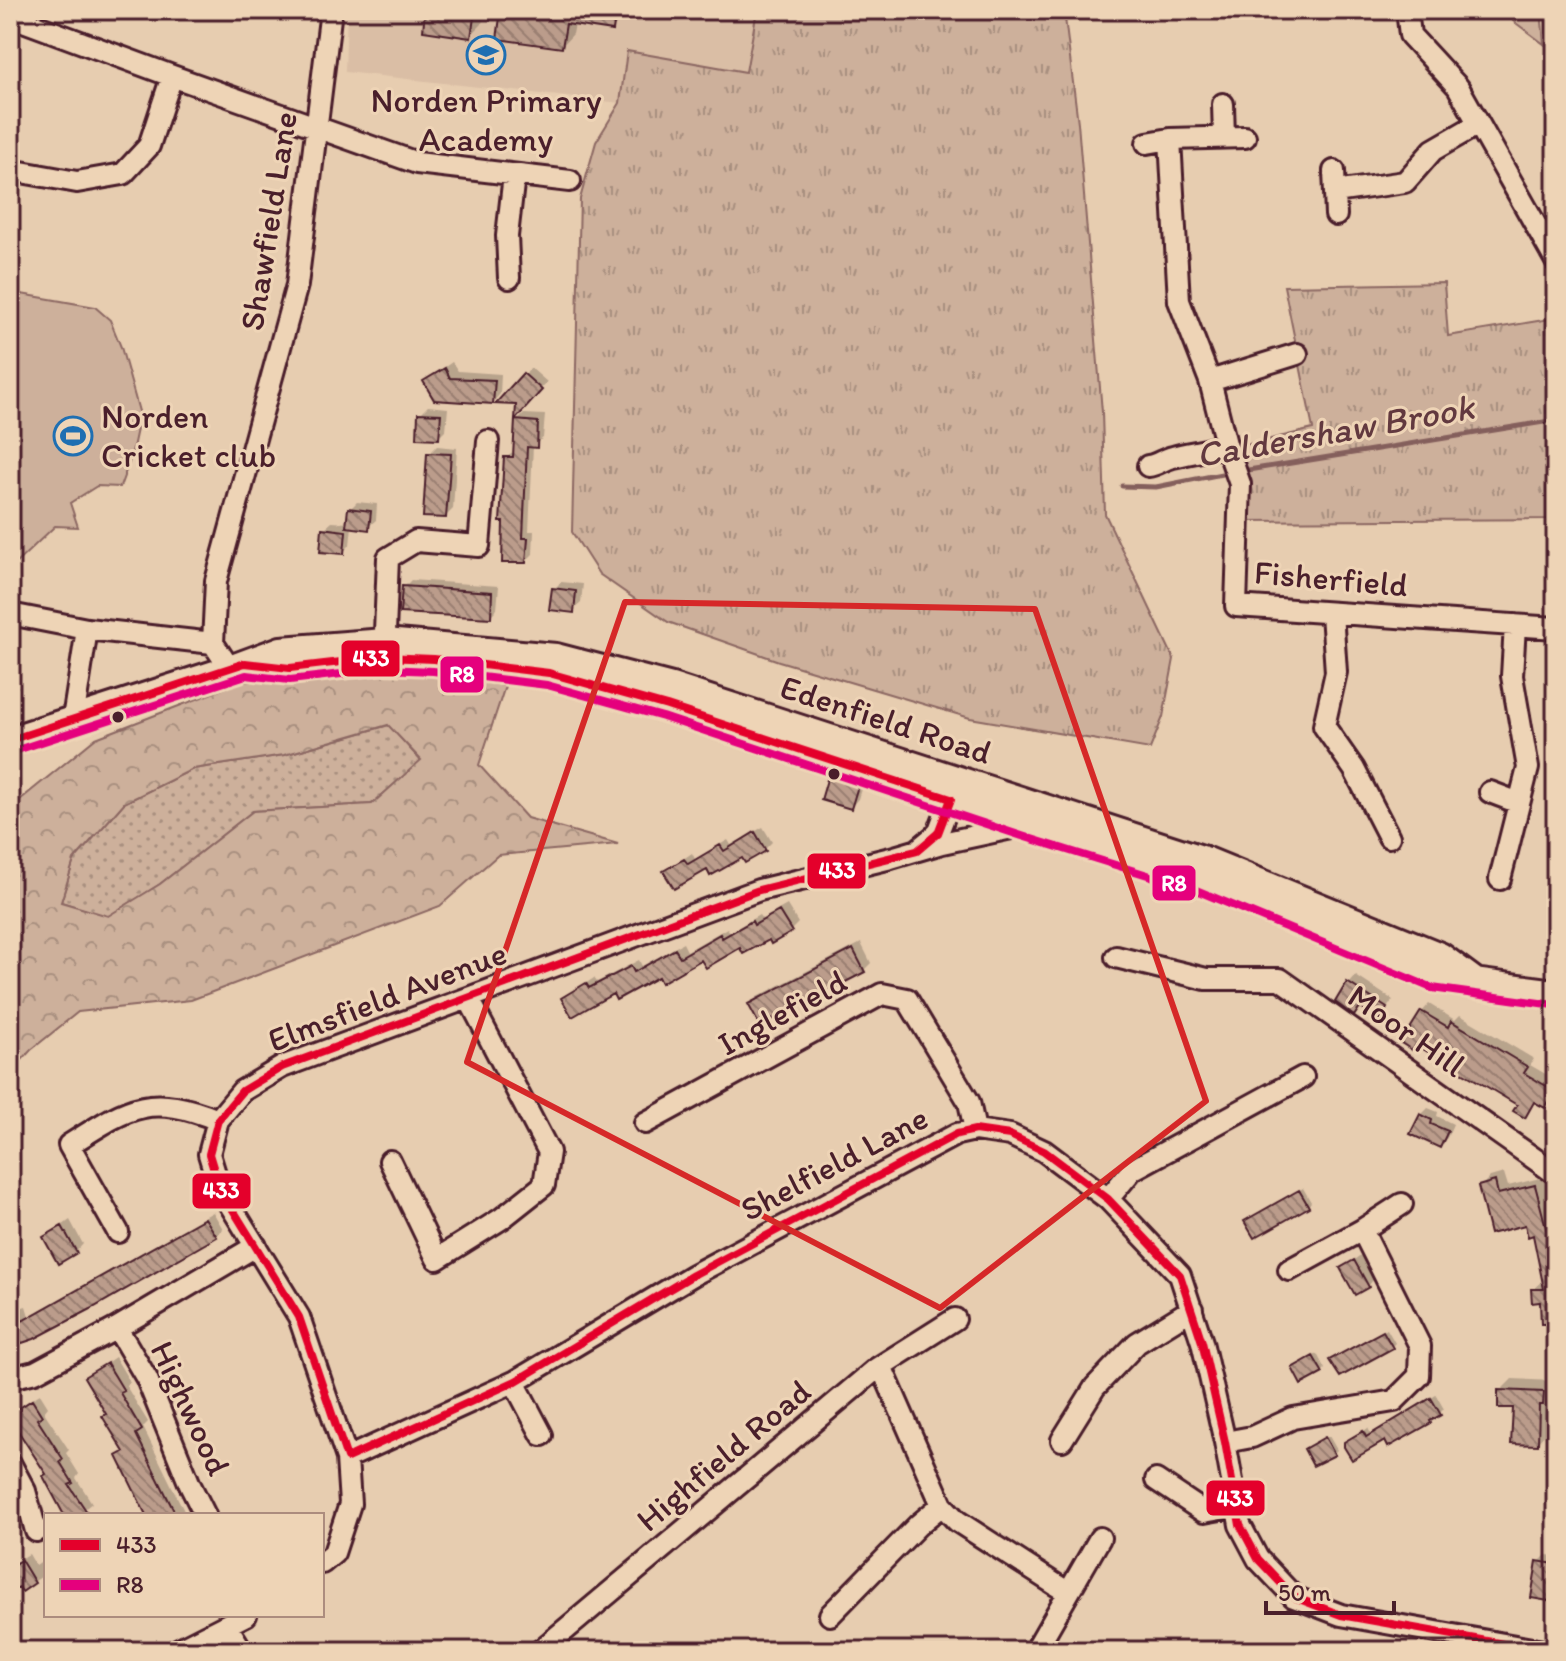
<svg xmlns="http://www.w3.org/2000/svg" width="1566" height="1661" viewBox="0 0 1566 1661" font-family="Itim,sans-serif">
<style>
.built{fill:#dabea5}
.grass{fill:url(#grass-dots);stroke:#8c6863;stroke-width:2}
.forest{fill:url(#forest-crowns);stroke:#8c6863;stroke-width:2;fill-rule:evenodd}
.park{fill:url(#park-tufts);stroke:#8c6863;stroke-width:2}
.pitch{fill:#cdb09b;stroke:#8c6863;stroke-width:2}
.shadow{fill:#0003}
.lines{fill:none;stroke-linecap:round;stroke-linejoin:round}
.stream{stroke:#845e5b;stroke-width:5}
.building{fill:url(#building-back-hatch);stroke:#4a1f2b;stroke-width:2}
.minor-casing{stroke:#4a1f2b;stroke-width:26}
.major-casing{stroke:#4a1f2b;stroke-width:32}
.minor{stroke:#eed4b6;stroke-width:20}
.major{stroke:#eed4b6;stroke-width:26}
.bus-1-casing{stroke:#eed4b6;stroke-width:14}
.bus-2-casing{stroke:#eed4b6;stroke-width:14}
.bus-1{stroke:#e4002b;stroke-width:8}
.bus-2{stroke:#e5007d;stroke-width:8}
.marked{fill:none;stroke:#d62828;stroke-width:6;stroke-linejoin:round}
.bus-dot{fill:#4a1f2b;stroke:#eed4b6;stroke-width:3}
.labels{text-anchor:middle;stroke-width:6;stroke-linejoin:round;paint-order:stroke}
.poi-label{font-size:34px;fill:#4a1f2b;stroke:#eed4b6}
.street-label{font-size:34px;fill:#4a1f2b;stroke:#eed4b6}
.water-label{font-size:36px;font-style:italic;fill:#62393f;stroke:#eed4b6}
.line-badge{stroke:#eed4b6;stroke-width:3}
.badge-label{font-size:22px;text-anchor:middle;font-weight:bold;fill:#fff}
</style>
<defs>
<pattern id="grass-dots" width="8" height="8" patternUnits="userSpaceOnUse" patternTransform="scale(2)"><rect width="8" height="8" fill="#cdb09b"/><path d="M2 2h.1M6 6h.1" fill="none" stroke="#a88f7f" stroke-width="1.8" stroke-linecap="round"/></pattern>
<pattern id="forest-crowns" width="20" height="18" patternUnits="userSpaceOnUse" patternTransform="scale(2)"><rect width="20" height="18" fill="#cdb09b"/><path d="M2 6a3 3 0 1 1 6 0M12 15a3 3 0 1 1 6 0" fill="none" stroke="#a88f7f"/></pattern>
<pattern id="park-tufts" width="24" height="20" patternUnits="userSpaceOnUse" patternTransform="scale(2)"><rect width="24" height="20" fill="#cdb09b"/><path d="M3 7l-1-3M5 7V3M7 7l1-3M15 17l-1-3M17 17v-4M19 17l1-3" fill="none" stroke="#a88f7f"/></pattern>
<pattern id="building-back-hatch" width="6" height="6" patternUnits="userSpaceOnUse" patternTransform="scale(2)"><rect width="6" height="6" fill="#bb9c8b"/><path d="M-1 5l2 2M0 0l6 6M5-1l2 2" fill="none" stroke="#9a7f72"/></pattern>
</defs>
<rect width="100%" height="100%" fill="#e7cdb0"/>
<filter id="ink" filterUnits="userSpaceOnUse"><feTurbulence type="fractalNoise" baseFrequency=".0125" numOctaves="2"/><feDisplacementMap in="SourceGraphic" scale="16" xChannelSelector="R" yChannelSelector="G"/><feConvolveMatrix kernelMatrix="1 2 1 2 8 2 1 2 1" color-interpolation-filters="sRGB"/></filter>
<g filter="url(#ink)">
<!-- built -->
<path class="built" d="M347,10H757L747,72L628,51L621,103L345,72Z"/>
<!-- grass -->
<path class="grass" d="M389,725L421,761L372,804L253,811L160,884L108,917L61,902L74,860L124,803L193,769L284,755Z"/>
<!-- forest -->
<path class="forest" d="M1510,10H1541L1544,44L1513,21Z
M402,670L505,686L479,765L527,818L618,844L498,855L440,906L191,1000L78,1012L31,1050L10,1073V808L96,738L241,682ZM388,725L421,760L372,804L253,811L160,884L108,916L61,902L74,860L124,803L193,769L284,755Z"/>
<!-- park -->
<path class="park" d="M757,10H1064L1078,123L1102,412L1105,514L1174,659L1163,717L1150,749L970,718L779,661L668,622L599,574L572,532L580,199L596,142L620,103L627,51L746,72Z
M1444,283L1448,336L1556,318V519L1240,521L1236,447L1313,429L1284,286Z"/>
<!-- pitch -->
<path class="pitch" d="M10,292L95,307L110,320L121,347L140,415L131,457L120,487L97,486L70,503L78,527L55,526L10,569Z"/>
<!-- shadow -->
<path class="shadow" d="M427,10H484L482,24L470,36Z
M503,10H625L624,17L612,29L575,24L573,34L562,46Z
M452,362L458,371L501,374L500,394L493,402L425,381Z
M531,368L547,382L517,415L518,403L499,402Z
M428,406L448,408L446,430L439,437L420,414Z
M524,414L545,415L543,438L533,446L529,531H534L533,554L526,561L506,458L515,451L517,421Z
M437,446L457,448L453,509L446,516L429,454Z
M357,502L377,504L376,520L368,527L352,526L350,545L343,552L324,529L332,522L348,523L350,509Z
M411,580L499,586L497,609L490,616L404,587Z
M561,582L583,584L581,603L573,610L554,589Z
M10,673L19,687L10,696Z
M837,770L864,779L858,799L851,807L830,777Z
M763,827L772,842L765,849L707,867L666,871L692,853L695,859L728,840L731,845Z
M787,905L798,923L790,931L702,957L614,991L564,998L594,978L597,982L639,960L642,966L683,943L687,951L727,928L730,932L759,915L762,919Z
M861,943L871,963L864,970L750,1005L757,997Z
M1356,976L1393,1000L1380,1017L1362,1005L1349,984Z
M1429,1004L1455,1020L1460,1015L1534,1059L1530,1065L1556,1080V1091L1552,1098L1544,1106L1536,1101L1525,1115L1520,1104L1422,1012Z
M1428,1108L1438,1112L1437,1116L1453,1124L1447,1138L1439,1145L1421,1115Z
M1504,1173L1508,1186L1544,1177L1556,1222V1322L1533,1290L1544,1280L1535,1233L1527,1222L1480,1187L1490,1177Z
M1303,1188L1311,1202L1308,1206L1250,1218Z
M213,1212L223,1229L216,1236L10,1342V1311L26,1306L29,1316Z
M70,1220L83,1244L76,1252L46,1237Z
M1362,1254L1375,1278L1368,1286L1343,1268Z
M1387,1329L1395,1343L1392,1346L1335,1357Z
M1317,1354L1325,1369L1322,1372L1297,1365Z
M115,1357L130,1382L126,1386L148,1422L143,1427L186,1515H147L119,1456L125,1450L108,1413L86,1377Z
M1512,1379L1554,1381V1392L1550,1396L1548,1431L1537,1443L1515,1407L1500,1391Z
M40,1394L48,1407L44,1412L69,1450L66,1453L79,1474L76,1478L92,1503L77,1515H66L48,1473L19,1428L10,1422V1414L14,1410Z
M1436,1395L1444,1409L1430,1422L1385,1438L1346,1443L1368,1428L1371,1434Z
M1329,1436L1337,1450L1334,1453L1309,1447Z
M10,1506L16,1515L10,1521Z
M29,1554L36,1566L46,1559V1574L22,1589L19,1584L10,1590V1565Z
M1546,1555L1556,1556V1592L1549,1599L1539,1562Z"/>
<g class="lines">
<!-- stream -->
<path class="stream" d="M1242,471L1556,420
M1122,486L1156,487L1232,472"/>
</g>
<!-- building -->
<path class="building" d="M425,10H475L471,38L423,31Z
M501,10H616L613,31L566,24L562,48L497,39Z
M445,368L450,378L495,380L493,404L434,400L423,381Z
M523,373L542,390L515,420L516,405L495,404Z
M418,413L441,414L439,439L417,438Z
M515,420L538,422L537,448L527,447L523,538H528L526,563H502L503,522H500L504,457H513Z
M427,453L451,454L446,518L423,517Z
M348,508L371,511L369,530L346,527Z
M322,528L346,531L344,554L320,552Z
M402,586L492,592L491,618L400,613Z
M552,588L576,591L574,613L549,610Z
M828,776L858,786L851,809L821,800Z
M755,832L766,851L745,863L742,858L710,876L707,870L674,889L663,871L684,859L688,864L720,845L724,851Z
M779,911L792,932L771,944L769,940L743,954L740,948L706,968L701,960L661,983L658,977L616,1000L613,994L572,1017L561,998L586,983L589,988L631,966L634,972L675,949L680,957L720,934L722,938L752,921L754,925Z
M853,949L865,972L760,1026L748,1004Z
M1347,982L1387,1008L1380,1020L1360,1007L1354,1016L1335,1002Z
M1421,1011L1448,1027L1451,1021L1528,1067L1524,1073L1555,1091L1545,1108L1534,1102L1525,1118L1513,1111L1517,1105L1489,1088L1416,1045L1412,1050L1401,1043Z
M1420,1114L1432,1120L1431,1124L1448,1131L1440,1148L1410,1134Z
M1495,1181L1498,1194L1535,1185L1549,1239L1556,1238V1324H1541L1540,1302L1532,1303L1531,1289H1544L1533,1235L1528,1237L1525,1225L1490,1234L1478,1186Z
M1299,1190L1309,1207L1254,1238L1244,1221Z
M205,1218L217,1237L91,1309L34,1339L10,1347V1294L12,1293L22,1321Z
M62,1226L77,1253L58,1264L43,1237Z
M1354,1260L1369,1287L1355,1295L1340,1268Z
M1383,1331L1393,1348L1340,1377L1329,1360Z
M1313,1356L1323,1373L1301,1385L1292,1368Z
M107,1363L124,1391L120,1393L142,1430L136,1434L176,1515H146L117,1456L124,1452L102,1416L106,1414L84,1377Z
M1498,1390L1544,1392L1543,1405H1539L1538,1445L1511,1444L1513,1408H1498Z
M1431,1398L1441,1415L1430,1421L1431,1423L1388,1447L1385,1441L1352,1460L1344,1447V1442L1363,1431L1366,1437Z
M32,1400L42,1416L37,1419L63,1459L60,1462L73,1483L69,1485L89,1515H64L43,1476L46,1474L18,1431L15,1433L10,1426V1414Z
M1325,1437L1335,1455L1313,1466L1304,1449Z
M21,1560L35,1583L22,1592L19,1587L10,1592V1566Z
M1537,1561L1555,1564L1553,1578H1556V1594H1550L1549,1601L1531,1598Z"/>
<g class="lines">
<!-- minor casing -->
<g class="minor-casing">
<path id="minor" d="M1407,10L1410,35L1458,87L1556,261
M10,16L172,76L417,163L570,181
M1223,104L1224,137
M1245,137L1170,139L1179,301L1210,381L1226,444L1240,484L1236,606L1556,628
M1147,143L1170,139
M10,170L77,182L123,174L149,146L172,76
M1334,171L1336,215
M1335,192L1405,182L1433,150L1478,124
M509,278L507,236L514,175
M1210,381L1297,354
M1148,466C1158,465 1163,459 1173,457C1191,452 1209,451 1226,444
M1332,613L1336,672L1324,726L1354,769L1389,837
M10,614L87,629L213,643
M384,657L388,558L416,541L479,546L488,441
M230,669L213,643L216,581L297,285L331,10
M73,719L87,629
M1490,792L1519,803
M920,848L938,833L955,788
M1500,879L1528,768L1512,676L1515,625
M1116,957L1206,979H1280L1556,1174
M645,1123L882,994L907,999L969,1102L975,1130
M390,1161L437,1259L501,1219L544,1185L549,1152L469,999
M1108,1199L1132,1170L1303,1077
M118,1232L69,1145C129,1107 148,1092 218,1120
M1289,1270L1362,1230L1402,1204
M117,1328L147,1379L190,1485L205,1515
M881,1366L942,1505L957,1521L1067,1592
M10,1378L35,1372L117,1328L256,1246
M514,1382L542,1435
M1062,1440L1095,1387L1137,1343L1192,1309
M1225,1442L1252,1437L1293,1418L1394,1401L1419,1376L1420,1346L1362,1230
M347,1458L516,1381L693,1275L957,1134L975,1130L1010,1135L1044,1151L1108,1199L1180,1275L1202,1342L1225,1442L1240,1525L1258,1559L1294,1597L1341,1615L1543,1651
M10,1463L25,1491L36,1531
M1156,1480L1204,1512L1237,1506
M322,1563L334,1553L350,1504L347,1458L299,1317L219,1187L209,1154L218,1120L242,1091L282,1067L759,890L891,858L942,843L1026,825
M830,1615L918,1525L942,1505
M227,1626L242,1651
M175,1651L246,1615
M540,1651L876,1369L955,1319
M1035,1651L1100,1538"/>
</g>
<!-- major casing -->
<g class="major-casing">
<path id="major" d="M256,664L290,668L336,663
M562,677L667,706L1026,825L1200,879L1436,977L1556,993
M10,740L230,669L281,650L385,642L556,657L672,687L1205,860L1440,956L1478,984"/>
</g>
<!-- minor -->
<use href="#minor" class="minor"/>
<!-- major -->
<use href="#major" class="major"/>
<!-- bus-1 casing -->
<g class="bus-1-casing">
<path id="bus-1" d="M10,740L245,663L290,668L384,657L434,659L549,673L667,706L951,799L938,833L917,851L759,890L282,1067L242,1091L218,1120L209,1154L219,1187L299,1317L347,1458L516,1381L693,1275L957,1134L975,1130L1010,1135L1044,1151L1108,1199L1180,1275L1202,1342L1225,1442L1240,1525L1258,1559L1294,1597L1341,1615L1543,1651"/>
</g>
<!-- bus-2 casing -->
<g class="bus-2-casing">
<path id="bus-2" d="M14,751L246,675L290,680L384,669L433,671L547,685L663,717L1022,836L1196,890L1432,988L1554,1005"/>
</g>
<!-- bus-1 -->
<use href="#bus-1" class="bus-1"/>
<!-- bus-2 -->
<use href="#bus-2" class="bus-2"/>
</g>
</g>
<!-- marked area -->
<path class="marked" d="M625,602L1035,609L1206,1101L940,1308L467,1062Z"/>
<!-- icons -->
<defs>
<g id="school-ring" transform="scale(2)"><circle r="9.5" fill="#eed4b6" stroke="#1f6fb2" stroke-width="1.5"/><path d="M0-5L7-2L0 1L-7-2ZM-4 1L0 2.5L4 1V4Q0 6-4 4Z" fill="#1f6fb2"/></g>
<g id="stadium-ring" transform="scale(2)"><circle r="9.5" fill="#eed4b6" stroke="#1f6fb2" stroke-width="1.5"/><path d="M0-5a6.5 5 0 1 0 0 10a6.5 5 0 1 0 0-10ZM-3.5-1.8h7v3.6h-7Z" fill="#1f6fb2"/></g>
</defs>
<g fill-rule="evenodd">
<use href="#school-ring" x="486" y="55"/>
<use href="#stadium-ring" x="73" y="436"/>
</g>
<!-- markers -->
<g class="bus-dot">
<circle cx="118" cy="717" r="7"/>
<circle cx="834" cy="774" r="7"/>
</g>
<g class="labels">
<!-- poi labels -->
<g class="poi-label">
<text x="486" y="112">Norden Primary<tspan x="486" dy="39">Academy</tspan></text>
<text x="101" y="428" text-anchor="start">Norden<tspan x="101" dy="39">Cricket club</tspan></text>
</g>
<!-- street labels -->
<g class="street-label">
<text transform="translate(268 221) rotate(-81)" y="12">Shawfield Lane</text>
<text transform="translate(1331 578) rotate(5)" y="12">Fisherfield</text>
<text transform="translate(886 719) rotate(18)" y="12">Edenfield Road</text>
<text transform="translate(387 996) rotate(-21)" y="12">Elmsfield Avenue</text>
<text transform="translate(782 1012) rotate(-29)" y="12">Inglefield</text>
<text transform="translate(1407 1030) rotate(35)" y="12">Moor Hill</text>
<text transform="translate(834 1163) rotate(-28)" y="12">Shelfield Lane</text>
<text transform="translate(191 1408) rotate(65)" y="12">Highwood</text>
<text transform="translate(723 1455) rotate(-40)" y="12">Highfield Road</text>
</g>
<!-- water labels -->
<g class="water-label">
<text transform="translate(1335 430) rotate(-10)" y="13">Caldershaw Brook</text>
</g>
</g>
<g class="line-badge">
<rect x="340" y="639" width="61" height="39" rx="8" fill="#e4002b"/>
<rect x="439" y="655" width="46" height="39" rx="8" fill="#e5007d"/>
<rect x="806" y="852" width="61" height="38" rx="8" fill="#e4002b"/>
<rect x="1151" y="864" width="46" height="38" rx="8" fill="#e5007d"/>
<rect x="191" y="1172" width="61" height="38" rx="8" fill="#e4002b"/>
<rect x="1205" y="1479" width="61" height="38" rx="8" fill="#e4002b"/>
</g>
<g class="badge-label">
<text x="371" y="666">433</text>
<text x="462" y="682">R8</text>
<text x="837" y="878">433</text>
<text x="1174" y="891">R8</text>
<text x="221" y="1198">433</text>
<text x="1235" y="1506">433</text>
</g>
<!-- margin -->
<rect width="1566" height="1661" fill="none" stroke="#eed4b6" stroke-width="40"/>
<rect x="20" y="20" width="1526" height="1621" fill="none" stroke="#4a1f2b" stroke-width="3" filter="url(#ink)"/>
<!-- legend -->
<rect x="44" y="1513" width="280" height="104" fill="#eed4b6" stroke="#ac8c7e" stroke-width="2"/>
<rect x="60" y="1539" width="40" height="12" fill="#e4002b" stroke="#ac8c7e" stroke-width="2"/>
<text x="116" y="1553" font-size="24" fill="#4a1f2b">433</text>
<rect x="60" y="1579" width="40" height="12" fill="#e5007d" stroke="#ac8c7e" stroke-width="2"/>
<text x="116" y="1593" font-size="24" fill="#4a1f2b">R8</text>
<!-- scale -->
<path d="M1266 1601v12h128v-12" fill="none" stroke="#4a1f2b" stroke-width="4"/>
<text x="1278" y="1601" font-size="24" fill="#4a1f2b" stroke="#eed4b6" stroke-width="6" paint-order="stroke">50 m</text>
</svg>
